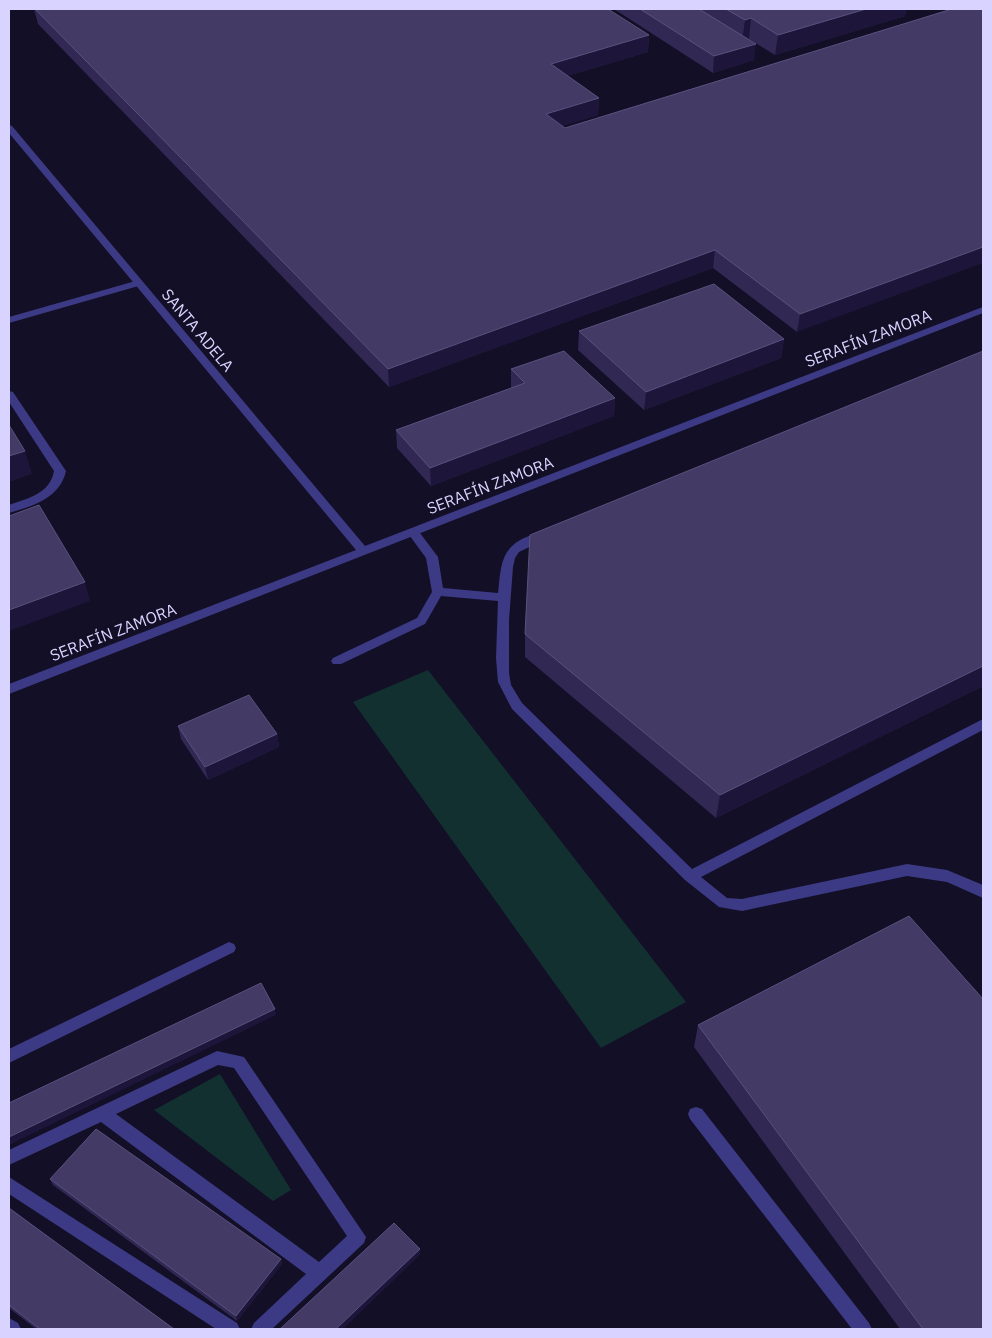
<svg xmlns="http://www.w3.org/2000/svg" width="992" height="1338" viewBox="0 0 992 1338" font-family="'IBM Plex Sans',sans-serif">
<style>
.green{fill:#12302f}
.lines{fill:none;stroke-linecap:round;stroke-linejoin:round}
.service{fill:#3d3a85;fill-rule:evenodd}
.minor{fill:#3d3a85;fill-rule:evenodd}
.wall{fill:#312854}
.shaded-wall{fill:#1d163a}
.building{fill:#433a66;stroke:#5a527e}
.labels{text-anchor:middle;stroke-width:4.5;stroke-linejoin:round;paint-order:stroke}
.street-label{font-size:16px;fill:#d9d4ff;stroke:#130f26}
</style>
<rect width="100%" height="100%" fill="#130f26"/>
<!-- green -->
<path class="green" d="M428,670L686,1002L601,1048L353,702Z
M220,1074L291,1190L273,1201L154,1110Z"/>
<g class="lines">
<!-- service -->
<path class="service" d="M139,280L144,283L142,285L9,323V317Z
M9,391L13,392L66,471C60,498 33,506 9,513V505C28,498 50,494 54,471L9,402Z
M413,528L417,529L438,557L443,588L498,593C501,566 500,547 529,536C536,534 541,531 548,532L550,535L548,538L519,552L515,558L513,567L509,620V673L511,685L522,703L692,869L983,719V730L701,877L727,898L742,899L907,864L947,870L983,885V898L947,882L907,876L742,911L719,907L685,880L512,709L498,682L496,658L498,601L441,596L425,624L341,664H333L331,661L333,658L417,618L432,592L426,558L407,532Z
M229,942L234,944L236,948L234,952L9,1063V1049Z
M217,1051L244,1057L366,1237L364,1243L272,1329H251L254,1323L306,1274L101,1122L9,1165V1150ZM218,1065L234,1068L347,1236L319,1262L116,1114Z
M696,1107L702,1109L869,1323L872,1329H852L690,1119L688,1114L690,1109Z
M9,1177L237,1323L240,1329H216L9,1194Z
M9,1318L18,1323L21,1329H9Z"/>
<!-- minor -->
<path class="minor" d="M9,125L12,126L365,546L980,308L983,307V313L9,694V684L356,550L9,133Z"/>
</g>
<!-- wall -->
<path class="wall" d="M34,9L649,35L648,52L567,76L599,98L598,115L562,126L565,128L952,9L797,332L713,268L389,387L38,24Z
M614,9H906L905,16L775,55L749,39H748L754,60L713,73Z
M579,331L784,339L781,358L644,410L578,350Z
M983,351V686L716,818L525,657V634Z
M511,369L615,398L614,416L431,486L397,448L396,430L511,388Z
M178,726L277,734L279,747L208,780L181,739Z
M698,1025L983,1329H900L694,1047Z
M50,1179L281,1259L282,1264L237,1321L53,1185Z
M9,1208L174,1329H36L9,1308Z"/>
<!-- shaded-wall -->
<path class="shaded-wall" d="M866,9H906L905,16L775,55L778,35Z
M751,18L749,39L742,41L745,20Z
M649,35L648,52L550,81L551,64Z
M756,44L754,60L713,73L714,56Z
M599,98L598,115L546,131V114Z
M983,247V263L797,332L800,314Z
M715,250L713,268L389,387L388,369Z
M784,339L781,358L644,410L646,392Z
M615,398L614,416L431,486L430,468Z
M25,451L32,474L9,482V456Z
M85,582L90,601L9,631V610Z
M983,666V686L716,818L720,795Z
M277,734L279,747L208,780L205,767Z
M275,1009L276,1015L9,1145V1137Z
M420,1249V1255L343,1329H336Z
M281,1259L282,1264L237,1321L236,1316Z"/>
<!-- building -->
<path class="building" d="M35,9H608L649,35L551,64L599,98L546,114L565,128L952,9H983V247L800,314L715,250L388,369Z
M640,9H699L756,44L714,56Z
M726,9H866L778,35L751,18L745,20Z
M714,284L784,339L646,392L579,331Z
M564,351L615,398L430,468L396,430L525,383L511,369Z
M983,351V666L720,795L525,634L530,535Z
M9,425L25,451L9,456Z
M39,505L85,582L9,610V516Z
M249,695L277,734L205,767L178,726Z
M909,916L983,999V1329H923L698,1025Z
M261,983L275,1009L9,1137V1103Z
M96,1129L281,1259L236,1316L50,1179Z
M9,1208L174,1329H40L9,1305Z
M394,1223L420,1249L336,1329H280Z"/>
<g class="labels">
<!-- street labels -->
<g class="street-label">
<text transform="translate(198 330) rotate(50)" y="6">SANTA ADELA</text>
<text transform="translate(868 338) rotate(-21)" y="6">SERAFÍN ZAMORA</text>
<text transform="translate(490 485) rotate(-21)" y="6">SERAFÍN ZAMORA</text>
<text transform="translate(113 632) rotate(-21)" y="6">SERAFÍN ZAMORA</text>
</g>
</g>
<!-- border -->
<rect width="992" height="1338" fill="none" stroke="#d9d4ff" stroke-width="20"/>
</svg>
